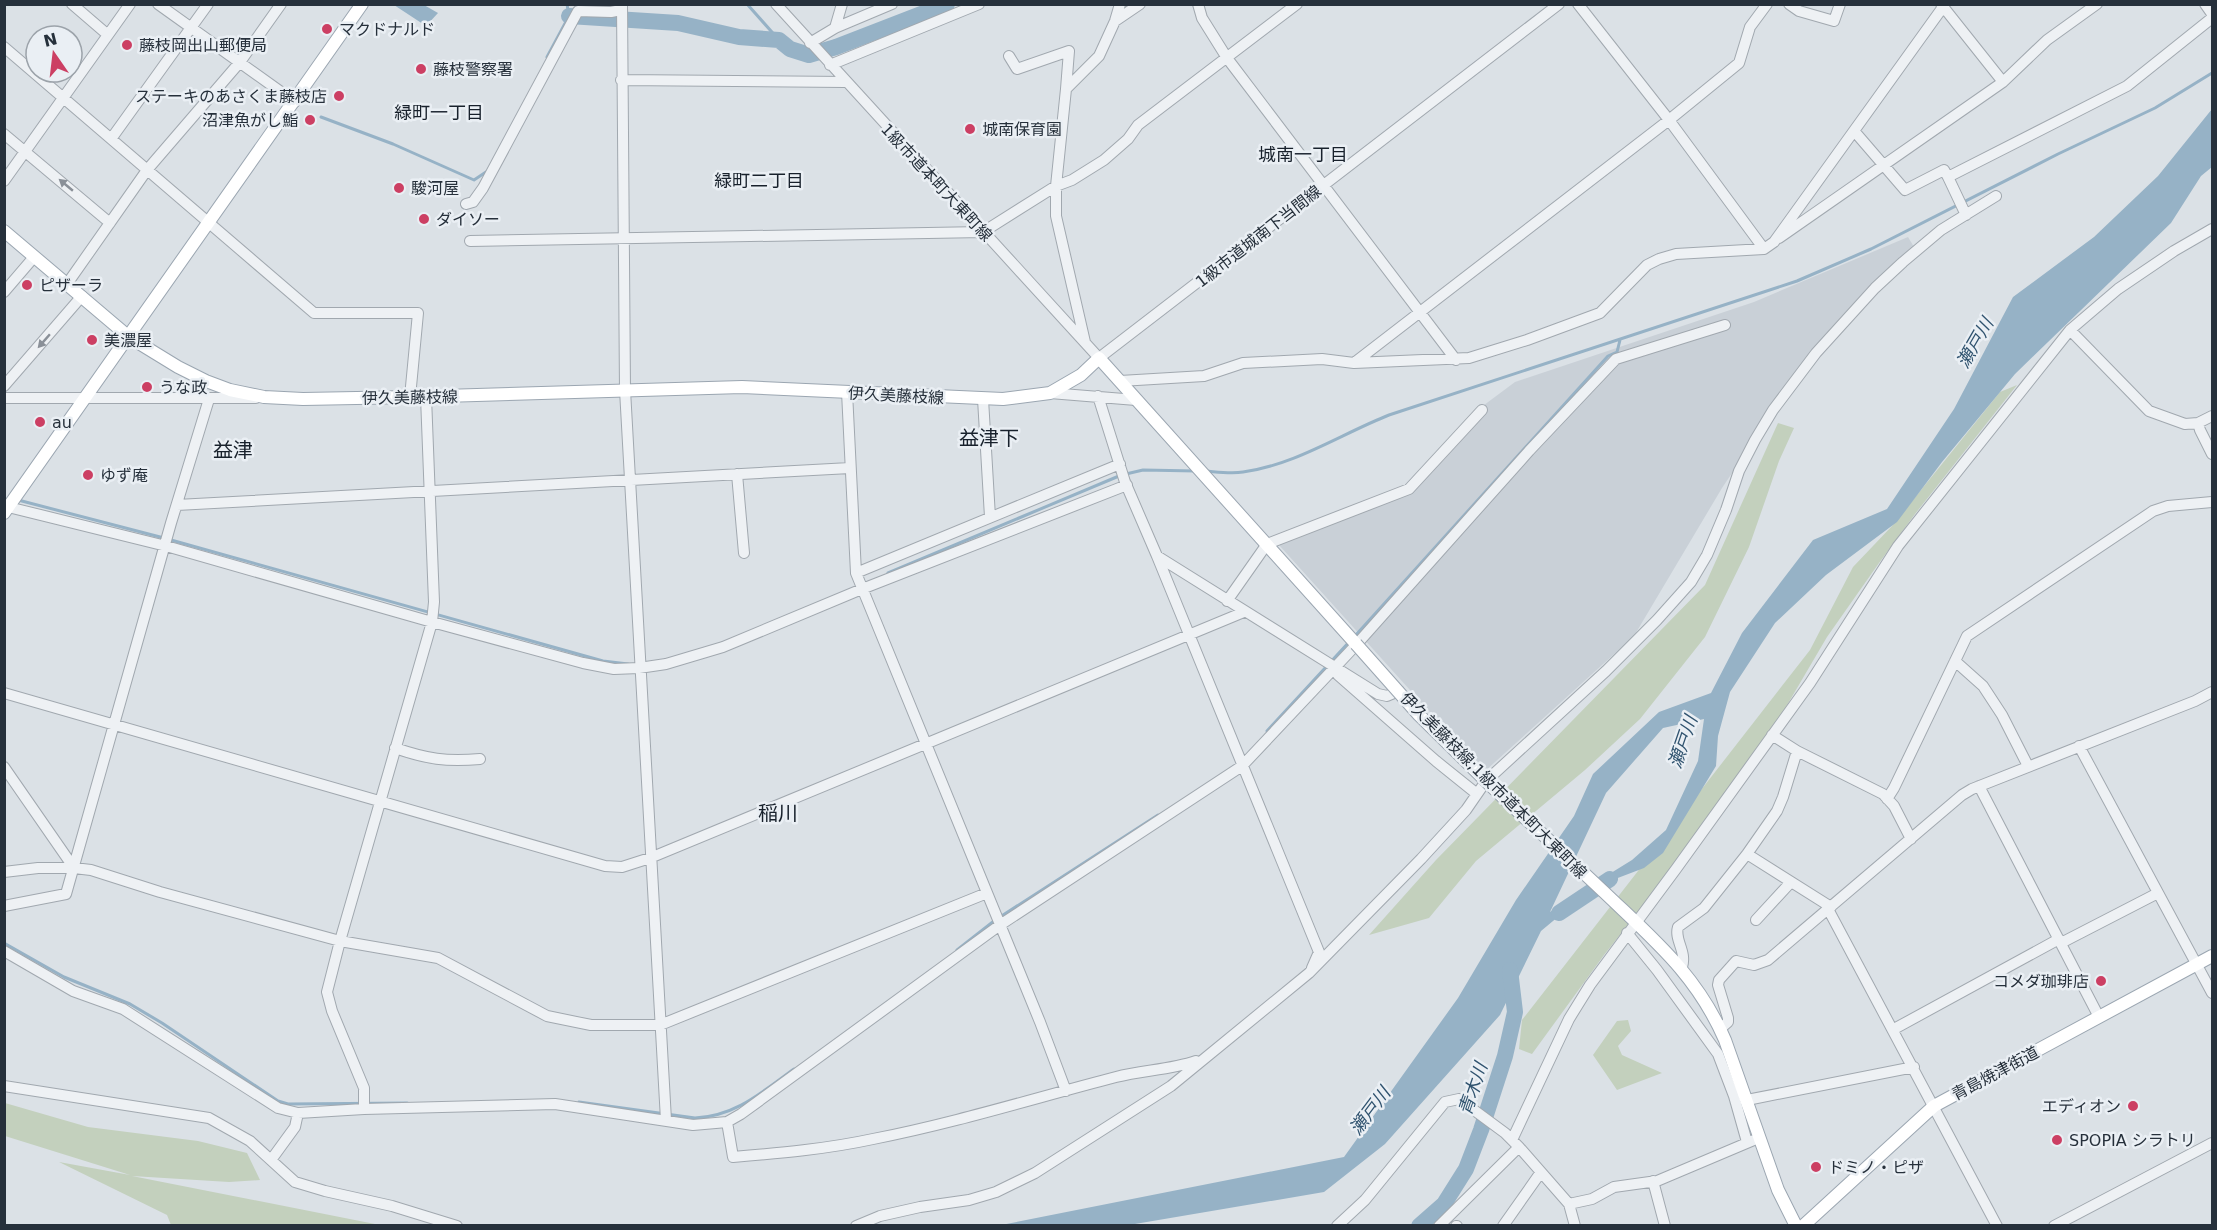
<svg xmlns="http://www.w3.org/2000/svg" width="2217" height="1230" viewBox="0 0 2217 1230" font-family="'DejaVu Sans','Noto Sans JP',sans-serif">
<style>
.built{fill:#c9d0d7}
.green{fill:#c3d0bd}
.water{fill:#96b2c6}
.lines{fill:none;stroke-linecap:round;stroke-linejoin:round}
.stream{stroke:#96b2c6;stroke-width:3}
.river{stroke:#96b2c6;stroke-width:16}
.minor-casing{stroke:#a1a8af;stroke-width:12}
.major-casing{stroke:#9ba6b1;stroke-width:14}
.minor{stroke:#eef1f4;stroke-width:10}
.major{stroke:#fff;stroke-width:12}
.major-bridge-casing{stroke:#9ba6b1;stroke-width:14;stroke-linecap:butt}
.major-bridge{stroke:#fff;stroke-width:12}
.oneway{fill:#8a9098}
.poi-dot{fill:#cc3f63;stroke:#eaeff4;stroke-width:2}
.labels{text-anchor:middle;stroke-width:5;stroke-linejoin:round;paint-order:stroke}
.poi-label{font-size:16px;fill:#26303b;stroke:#eaeff4;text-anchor:start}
.street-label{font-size:16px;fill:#26303b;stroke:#eaeff4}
.neighbourhood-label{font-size:18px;fill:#18212c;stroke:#eaeff4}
.water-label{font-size:18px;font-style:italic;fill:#30536f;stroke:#eaeff4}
.quarter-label{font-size:20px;fill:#18212c;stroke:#eaeff4}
</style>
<rect width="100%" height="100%" fill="#dbe1e6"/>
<!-- built -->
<path class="built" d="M1908,237L1914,247L1823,337L1722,488L1634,636L1484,772L1279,545L1409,489L1472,414L1515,382L1754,302Z"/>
<!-- green -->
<path class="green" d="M2017,385L1915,514L1879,563L1827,637L1776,724L1705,827L1604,955L1532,1054L1519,1049L1522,1020L1810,650L1853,567L1892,526L2000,392Z
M1778,423L1794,428L1779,461L1749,547L1705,637L1640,719L1585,770L1476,861L1429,918L1369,935L1436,860L1705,585Z
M1628,1020L1631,1031L1618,1046L1622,1055L1662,1073L1617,1090L1593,1055L1617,1021Z
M5,1103L88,1127L198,1141L247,1153L260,1180L229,1182L132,1176L380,1225H171L167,1215L59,1162L130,1175L5,1136Z"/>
<!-- water -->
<path class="water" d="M394,5H424L438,13L426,26Z
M2212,109V167L2201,176L2171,223L2015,374L1942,462L1897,522L1826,575L1775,623L1730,692L1718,736L1716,766L1663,853L1644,868L1602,884L1598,881L1632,860L1666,830L1698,761L1704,719L1663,728L1606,793L1550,912L1572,896L1577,901L1541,931L1500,1015L1385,1144L1324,1192L1129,1225L996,1226L1344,1157L1458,998L1516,900L1574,816L1593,774L1659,712L1711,693L1742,633L1813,540L1887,509L1954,409L2013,297L2094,237L2158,176Z"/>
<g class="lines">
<!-- stream -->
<path class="stream" d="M747,4L779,40
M547,57L569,16L567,4
M321,117L393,144L474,180L486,172
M1206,471C1218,472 1231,474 1243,472C1295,465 1341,434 1389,415L1797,281L1871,249L2058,154L2155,108L2212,73
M1126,474L1143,470L1196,471
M18,500L164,538L603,661L628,664
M888,573L1119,476
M1355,636L1608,356L1617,352L1620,340
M1267,731L1350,641
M1000,917L1158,815
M4,943L64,977L130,1004L162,1023L278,1101L288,1104L407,1103
M957,950L994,921
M579,1102L695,1118C736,1116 762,1092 794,1069"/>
<!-- river -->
<path class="river" d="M569,16L678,23L739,37L779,40L790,49L809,55L836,47L947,4
M1559,913L1610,879
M1419,1226L1444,1204L1466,1169L1481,1130L1505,1056L1515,1012L1510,970"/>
<!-- minor casing -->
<g class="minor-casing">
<path id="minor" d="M72,4L108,35
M158,4L295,102
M622,4L625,390L666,1120
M776,4L1099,358L1559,4
M1198,4L1202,18L1227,58L1456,360
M1578,4L1669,120L1764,249
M1789,4L1799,11L1834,21L1840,4
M1941,4L2003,82L2047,40L2097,4
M2205,4L2212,14
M1115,21L1140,4
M835,28L842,4
M810,43L835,28L892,4
M4,47L314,313H418L410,397
M1009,56L1017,69L1069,51L1066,89
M830,65L979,4
M621,80L845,82
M1855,132L1905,190L1944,170L1948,177
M4,134L110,223
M111,139L208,4
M4,181L130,4
M466,204L473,202L483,188L578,11L611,12L621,10
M1966,215L1948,177L2127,86L2212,18
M1779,238L2003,82
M470,241L983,232L1056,186L1072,180L1104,160L1128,139L1138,125L1297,4
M67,284L147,170L240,62L281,4
M4,292L34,257
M2070,330L2149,411L2185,424L2198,423L2212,416
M1085,342L1056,216V186L1066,89L1099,56L1115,21L1120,4
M1354,363L1669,120L1739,63L1750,27L1767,4
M1120,381L1204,376L1243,363L1322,359L1354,363L1469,358L1527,340L1600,313L1647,265L1659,259L1676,254L1764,249L1774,242L1943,7
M4,386L82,296
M847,392L856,573L1040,1022L1066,1091
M1050,393L1136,400
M1098,396L1125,482L1157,556L1378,694L1387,696L1399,691
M4,398H256
M983,399L990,517
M2198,423L2200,430L2212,454
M737,474L744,553
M177,505L850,468
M4,506L166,546L432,622L583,663L614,669L639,668L666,664L723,647L862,589L1127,485
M1157,556L1319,952L1312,968
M856,573L1120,464
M1227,601L1267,544L1409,489L1482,410
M1955,661L1983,686L2002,715L2028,766
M1338,675L1436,761L1477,794
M4,693L605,866L622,867L650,858L1244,612
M1772,735L1797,751L1883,794L1894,806L1911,839
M2079,746L2212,993
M395,748C427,759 446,762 480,759
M4,767L74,868
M1979,786L2099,1017
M1887,799L1894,788L1967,636L2153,511L2168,506L2212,502
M1747,854L1831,907
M4,872L38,868H74L91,870L160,892L340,941L438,958L547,1016L591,1025H660L987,893
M4,906L66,894L171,523L209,399
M1828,909L1997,1226
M1756,920L1791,882
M1627,933L1657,970L1718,1054L1734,1096L1747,1142
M2061,943L2158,893
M4,951L73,991L123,1009L278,1108L298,1113L364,1109L555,1104L693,1125L727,1122L733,1157C780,1153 827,1149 873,1139C955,1123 1035,1098 1116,1077C1142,1070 1170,1070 1196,1061
M1682,967C1687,951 1674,940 1678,927L1704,908L1747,854L1777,811L1783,797L1797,751
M1720,1029L1728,1022V1018L1718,985L1719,980L1736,961L1754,965L1768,960L1962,795L1972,789L2195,701L2212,692
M1894,1029L2059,939
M4,1086L209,1118L250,1141L295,1182L325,1191L392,1206L457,1226
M1747,1100L1914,1067
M364,1109V1088L332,1011L327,992L340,941L432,622L434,602L426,397
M727,1122L741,1114L1000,925L1242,766L1357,644L1529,451L1616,359L1725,325
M1512,1140L1569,1019L1590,985L1676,869L1810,683L1898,546L2070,330L2118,289L2174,251L2212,229
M271,1160L295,1127L298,1113
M1653,1181L1665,1226
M1569,1204L1592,1199L1614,1187L1657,1181L1754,1140
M856,1226L880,1216L920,1207L969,1200L996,1192L1035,1173L1171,1086L1309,973L1421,859L1466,810L1486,781L1606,671L1657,620L1691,582L1707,555L1726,510L1739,471L1755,440L1773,410L1816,353L1875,288L1903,262L1941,230L1996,196
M1337,1226L1365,1200L1445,1102L1459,1099L1505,1133L1519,1147L1569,1204L1575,1226
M1439,1226L1519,1147
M1456,1226H1457
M1503,1226L1541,1172
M2054,1226L2212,1143"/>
</g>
<!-- major casing -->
<g class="major-casing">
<path id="major" d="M4,231L129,337L178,367L206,381L230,390L264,397L303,399L410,397L742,387L1003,399L1050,393L1081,375L1099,358L1356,644
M4,513L362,4
M1490,785C1528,821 1566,856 1604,892C1654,940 1697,975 1725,1040L1778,1190L1796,1226
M1803,1226L1934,1106L2212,956"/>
</g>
<!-- minor -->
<use href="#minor" class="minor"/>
<!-- major -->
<use href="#major" class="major"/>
<!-- major-bridge casing -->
<g class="major-bridge-casing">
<path id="major-bridge" d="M1356,644L1419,715L1490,785"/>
</g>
<!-- major-bridge -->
<use href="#major-bridge" class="major-bridge"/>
</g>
<!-- one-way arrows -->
<defs><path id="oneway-solid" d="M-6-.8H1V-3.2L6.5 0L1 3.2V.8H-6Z" transform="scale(1.5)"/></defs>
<g class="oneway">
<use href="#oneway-solid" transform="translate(66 185) rotate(-140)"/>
<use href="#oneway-solid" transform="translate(44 341) rotate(131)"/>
</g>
<!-- markers -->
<g class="poi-dot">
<circle cx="327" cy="29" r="6"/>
<circle cx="127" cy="45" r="6"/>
<circle cx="421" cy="69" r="6"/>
<circle cx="339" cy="96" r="6"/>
<circle cx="310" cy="120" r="6"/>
<circle cx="970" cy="129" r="6"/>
<circle cx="399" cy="188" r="6"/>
<circle cx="424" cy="219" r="6"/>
<circle cx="27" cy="285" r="6"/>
<circle cx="92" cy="340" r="6"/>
<circle cx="147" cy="387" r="6"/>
<circle cx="40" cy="422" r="6"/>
<circle cx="88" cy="475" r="6"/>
<circle cx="2101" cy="981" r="6"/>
<circle cx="2133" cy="1106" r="6"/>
<circle cx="2057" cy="1140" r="6"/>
<circle cx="1816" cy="1167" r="6"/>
</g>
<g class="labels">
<!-- poi labels -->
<g class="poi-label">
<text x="339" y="35">マクドナルド</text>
<text x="139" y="51">藤枝岡出山郵便局</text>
<text x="433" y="75">藤枝警察署</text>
<text x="327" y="102" text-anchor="end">ステーキのあさくま藤枝店</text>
<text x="298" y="126" text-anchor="end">沼津魚がし鮨</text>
<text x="982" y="135">城南保育園</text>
<text x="411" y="194">駿河屋</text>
<text x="436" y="225">ダイソー</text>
<text x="39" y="291">ピザーラ</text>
<text x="104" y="346">美濃屋</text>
<text x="159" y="393">うな政</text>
<text x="52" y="428">au</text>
<text x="100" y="481">ゆず庵</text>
<text x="2089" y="987" text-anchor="end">コメダ珈琲店</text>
<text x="2121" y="1112" text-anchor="end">エディオン</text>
<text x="2069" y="1146">SPOPIA シラトリ</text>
<text x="1828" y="1173">ドミノ・ピザ</text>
</g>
<!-- street labels -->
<g class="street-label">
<text transform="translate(937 182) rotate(47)" y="6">1級市道本町大東町線</text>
<text transform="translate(1258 236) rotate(-38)" y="6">1級市道城南下当間線</text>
<text transform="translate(896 395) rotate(3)" y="6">伊久美藤枝線</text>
<text transform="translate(410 397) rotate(-1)" y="6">伊久美藤枝線</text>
<text transform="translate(1494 785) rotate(45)" y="6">伊久美藤枝線;1級市道本町大東町線</text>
<text transform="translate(1995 1073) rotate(-28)" y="6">青島焼津街道</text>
</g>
<!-- neighbourhood labels -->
<g class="neighbourhood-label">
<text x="439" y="119">緑町一丁目</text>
<text x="1303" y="161">城南一丁目</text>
<text x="759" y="187">緑町二丁目</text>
</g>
<!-- water labels -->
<g class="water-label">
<text transform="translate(1975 343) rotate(-60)" y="6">瀬戸川</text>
<text transform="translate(1683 742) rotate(-71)" y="6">瀬戸川</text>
<text transform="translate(1473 1089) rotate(-71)" y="6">青木川</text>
<text transform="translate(1370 1111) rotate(-53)" y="6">瀬戸川</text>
</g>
<!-- quarter labels -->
<g class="quarter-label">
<text x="989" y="445">益津下</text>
<text x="233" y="457">益津</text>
<text x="778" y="820">稲川</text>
</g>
</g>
<!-- border -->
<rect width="2217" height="1230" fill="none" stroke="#26303b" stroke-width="12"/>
<!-- north arrow -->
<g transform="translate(54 54) rotate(346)"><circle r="28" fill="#eaeff4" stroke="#9ca3aa" stroke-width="1.5"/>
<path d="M0-4.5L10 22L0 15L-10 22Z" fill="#cc3f63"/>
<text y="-9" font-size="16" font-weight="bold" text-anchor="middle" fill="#26303b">N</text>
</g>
</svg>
